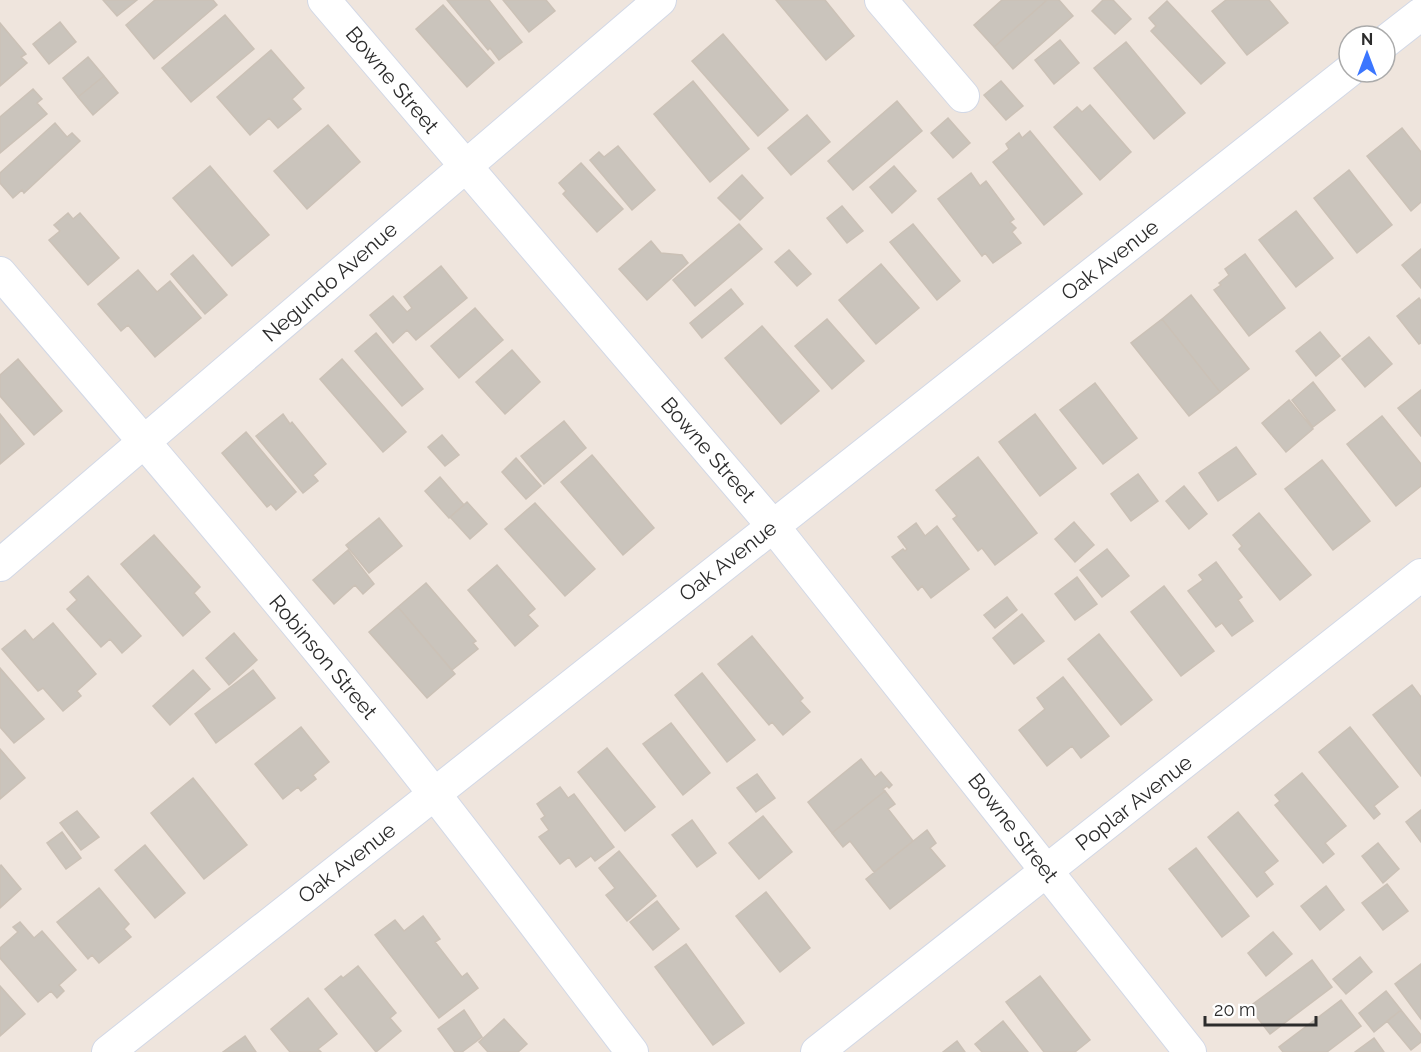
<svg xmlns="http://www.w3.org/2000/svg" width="1421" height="1052" viewBox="0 0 1421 1052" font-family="Raleway,sans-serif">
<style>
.building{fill:#cac4bc;stroke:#cbc1b6;stroke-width:1.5}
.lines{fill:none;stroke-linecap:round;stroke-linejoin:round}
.minor-casing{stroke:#d2d8e6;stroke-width:34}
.minor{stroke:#fff;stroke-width:32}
.labels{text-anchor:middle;stroke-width:4.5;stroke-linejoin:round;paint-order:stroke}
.street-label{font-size:21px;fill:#2c2c2c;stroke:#fff}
</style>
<rect width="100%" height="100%" fill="#efe5dd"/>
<!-- building -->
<path class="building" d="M103,0H137L117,16Z
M155,0H213L217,5L154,59L126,25Z
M447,0H489L522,42L499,60L490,48L488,50Z
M503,0H546L555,11L529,32Z
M776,0H825L854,36L826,60Z
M1002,0H1047L994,47L974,25Z
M1047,0H1059L1073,16L1013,69L994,47Z
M1103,0H1113L1131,19L1115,34L1092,11Z
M1226,0H1269L1288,23L1247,55L1212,11Z
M1167,1L1225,63L1201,84L1151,31L1156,26L1149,18Z
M443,5L494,63L467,87L416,29Z
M225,15L254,49L191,102L162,68Z
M60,22L76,42L49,64L33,44Z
M0,23L26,54L21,57L27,63L0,86Z
M723,34L788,110L758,136L692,61Z
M1060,40L1079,63L1054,84L1035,60Z
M1126,42L1185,113L1154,139L1094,68Z
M271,50L304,88L292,99L301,109L278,128L269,118L250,135L217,97Z
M88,57L104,76L78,97L63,78Z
M104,76L118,93L93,115L78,97Z
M693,81L749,149L710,182L654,114Z
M1001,81L1023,106L1006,120L984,95Z
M33,89L42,99L37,103L47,114L0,153V117Z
M897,101L922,131L853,190L828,161Z
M1090,105L1131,152L1100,180L1054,127L1077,107L1082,112Z
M807,115L830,142L791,175L768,148Z
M948,118L970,143L953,158L931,133Z
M55,123L67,137L72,133L80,141L24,193L22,190L13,198L0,183V173Z
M328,125L360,162L307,209L274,171Z
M1402,128L1421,152V202L1411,211L1367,156Z
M1030,131L1082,194L1044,225L993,162L1009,149L1006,144L1019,133L1022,138Z
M618,146L655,190L632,210L590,160L599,152L604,157Z
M581,163L623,209L597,232L563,194L566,191L559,183Z
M210,166L269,235L232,266L173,198Z
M894,166L916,191L892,213L870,187Z
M1349,170L1392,225L1357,253L1314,198Z
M971,173L980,186L986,181L1014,219L1010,222L1016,228L1012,232L1021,243L993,263L985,253L982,256L938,199Z
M742,175L763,198L740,220L718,198Z
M842,206L863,231L847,243L827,218Z
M1296,211L1333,258L1296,287L1259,240Z
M68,213L73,219L80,213L119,258L88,285L49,240L60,231L54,225Z
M739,224L762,249L695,306L673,280Z
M913,224L960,281L937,300L890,242Z
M651,241L661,253L682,255L688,263L647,300L619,269Z
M1421,249V288L1402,265Z
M789,250L811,274L797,286L775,262Z
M1245,254L1285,308L1249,336L1214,290L1221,285L1219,283L1229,275L1225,269Z
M193,255L227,295L205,314L171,274Z
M881,264L919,308L876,344L839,300Z
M441,266L467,298L416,340L407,330L393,343L370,315L393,296L407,312L412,308L404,297Z
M138,270L157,292L170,281L201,318L155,357L128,325L121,331L98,304Z
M731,289L743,304L702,338L690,323Z
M1191,295L1249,369L1220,392L1162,319Z
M1419,298L1421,301V343L1419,344L1397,316Z
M475,308L503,340L459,378L431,346Z
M827,319L864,361L832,389L795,346Z
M1162,319L1220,392L1189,416L1131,343Z
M762,326L819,391L781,424L725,358Z
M1320,332L1340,356L1316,376L1296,351Z
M376,333L423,389L402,406L355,351Z
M1369,337L1392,364L1365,387L1342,359Z
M512,350L540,382L505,414L476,382Z
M18,359L62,411L34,435L0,396V375Z
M342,359L406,432L383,452L320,379Z
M1313,382L1335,410L1313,427L1292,400Z
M1095,383L1137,438L1103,464L1060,410Z
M1421,390V436L1398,408Z
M1289,400L1313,429L1286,452L1262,423Z
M0,414L24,444L0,464Z
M283,414L290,424L292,422L326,464L313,475L318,481L303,493L256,436Z
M1035,414L1076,468L1040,496L999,442Z
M1382,416L1421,464V486L1396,506L1347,444Z
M564,421L586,448L544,484L521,456Z
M246,432L296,492L276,510L271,504L267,507L222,453Z
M442,435L459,455L445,466L428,447Z
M1236,447L1256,474L1218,501L1199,473Z
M592,455L654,528L623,555L561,482Z
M978,457L1037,533L995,565L982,548L978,551L953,519L957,516L936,490Z
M516,458L541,486L526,499L502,472Z
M1322,460L1370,521L1333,550L1285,489Z
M1138,474L1158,501L1131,521L1111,494Z
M440,477L464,505L449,518L425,491Z
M1184,486L1207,514L1189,529L1166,501Z
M467,502L487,524L470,539L450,517Z
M535,503L595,569L565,596L505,529Z
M1259,513L1311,575L1280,600L1239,549L1242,546L1233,535Z
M379,518L402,546L369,573L346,545Z
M1074,522L1094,545L1075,562L1055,539Z
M916,523L925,536L937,526L969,569L931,598L922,586L918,590L892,557L903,549L905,551L907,549L898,537Z
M154,535L200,587L194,593L210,612L183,636L121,564Z
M1107,549L1129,576L1102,597L1080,570Z
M348,550L374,584L363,594L355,585L334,604L313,580Z
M1216,562L1242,597L1238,600L1253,621L1232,636L1222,623L1216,627L1188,591L1203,580L1199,575Z
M497,565L535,609L528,615L538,626L515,646L468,590Z
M88,576L141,636L122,653L110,639L101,647L67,609L77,600L70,592Z
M1077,577L1097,604L1075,620L1055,594Z
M426,583L476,641L473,643L478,649L452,670L398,607Z
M1164,586L1214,651L1181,676L1131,612Z
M1007,597L1017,610L995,628L984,615Z
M398,607L455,674L427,698L369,632Z
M1022,614L1044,641L1014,664L993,638Z
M53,623L96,674L77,691L81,696L63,711L43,688L38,691L2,649L25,630L33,640Z
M234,633L257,660L229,685L206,658Z
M1099,634L1152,700L1121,725L1068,659Z
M752,636L803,698L800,701L810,712L783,735L772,722L769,725L718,664Z
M0,668L44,719L14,743L0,727Z
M193,670L210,689L170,725L153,706Z
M253,670L275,698L216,743L195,714Z
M702,673L755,740L727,762L675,695Z
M1063,677L1109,736L1081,758L1072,746L1047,766L1019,730L1045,709L1037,698Z
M1412,685L1421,697V776L1373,715Z
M671,723L710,773L683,795L643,744Z
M301,727L329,762L313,775L316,779L301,791L298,787L283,799L255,764Z
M1350,727L1398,787L1374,806L1380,814L1374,819L1319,752Z
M607,748L655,807L625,831L578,772Z
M0,749L25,778L0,799Z
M861,759L875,777L881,772L892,785L889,788L887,786L883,789L885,791L832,833L808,802Z
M1302,773L1346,826L1325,843L1334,854L1323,863L1275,805L1280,801L1275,795Z
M757,774L775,798L756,812L737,788Z
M193,778L247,845L204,879L151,813Z
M560,787L568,798L574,794L614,847L595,861L591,856L576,867L569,857L560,864L539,837L549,830L541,819L545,816L537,804Z
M885,791L895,804L888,809L913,841L874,872L850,841L843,847L832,833Z
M1421,810V842L1406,822Z
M77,811L99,837L81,850L60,823Z
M1238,812L1278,861L1264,872L1273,884L1257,897L1208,837Z
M763,816L792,852L759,879L729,843Z
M692,820L716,853L697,867L672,835Z
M927,830L936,843L930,848L945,866L890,909L866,879Z
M62,832L81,858L66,869L47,843Z
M1378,843L1399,869L1383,883L1362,856Z
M145,845L185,893L155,918L115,870Z
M1196,848L1249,916L1222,937L1169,869Z
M619,851L656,896L627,921L606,895L615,888L599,868Z
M1,865L21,889L0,908V866Z
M1387,884L1408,911L1383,930L1362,903Z
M1326,886L1344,910L1320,930L1301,906Z
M99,888L129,924L124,929L131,937L99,963L92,955L88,959L57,922Z
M766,892L810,948L780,972L736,916Z
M657,901L679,929L653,950L630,922Z
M423,916L440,939L435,942L462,977L467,973L478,988L439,1018L375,935L395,920L404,931Z
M20,922L34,938L42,931L76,970L59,985L64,991L57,998L51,991L38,1002L0,958V948L18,932L13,927Z
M1273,932L1292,954L1266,976L1248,953Z
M686,944L744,1023L713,1045L655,967Z
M1360,957L1372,972L1346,994L1333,979Z
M1312,960L1332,987L1270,1034L1249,1007Z
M1421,964V1019L1395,984Z
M358,966L396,1013L390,1018L401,1031L376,1052L325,989L341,976L343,978Z
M1040,976L1090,1040L1075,1052H1044L1006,1002Z
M0,986L25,1014L0,1036Z
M1386,991L1401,1010L1374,1032L1359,1013Z
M308,998L337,1034L318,1049L321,1052H290L271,1029Z
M1341,1000L1361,1026L1327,1052H1283L1279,1047Z
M464,1010L482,1037L462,1052H455L438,1029Z
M1401,1010L1421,1035V1042L1411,1050L1387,1021Z
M504,1019L527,1044L518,1052H488L479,1042Z
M1003,1021L1028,1052H982L975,1044Z
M245,1036L256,1052H223Z
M1374,1038L1384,1052H1355Z
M957,1041L965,1052H943Z"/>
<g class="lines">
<!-- minor casing -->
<g class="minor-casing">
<path id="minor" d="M324,0L773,526L1190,1052
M881,0L963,96
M1385,42L1421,14
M0,273C130,425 260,577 386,733C470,837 550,945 632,1052
M0,565L660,0
M108,1052L1349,71
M817,1052L1421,575"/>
</g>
<!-- minor -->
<use href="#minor" class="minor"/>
</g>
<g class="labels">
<!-- street labels -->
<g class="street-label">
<text transform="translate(392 80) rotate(50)" y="7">Bowne Street</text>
<text transform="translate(1110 260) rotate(-38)" y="7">Oak Avenue</text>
<text transform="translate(330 282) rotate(-41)" y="7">Negundo Avenue</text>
<text transform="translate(708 450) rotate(49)" y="7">Bowne Street</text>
<text transform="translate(728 561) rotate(-38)" y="7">Oak Avenue</text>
<text transform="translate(323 657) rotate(50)" y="7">Robinson Street</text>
<text transform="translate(1134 803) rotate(-38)" y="7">Poplar Avenue</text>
<text transform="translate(1013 828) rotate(52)" y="7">Bowne Street</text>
<text transform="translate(347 863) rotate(-38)" y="7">Oak Avenue</text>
</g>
</g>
<!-- north arrow -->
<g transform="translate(1367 54)"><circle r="28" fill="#ffffff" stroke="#ababab" stroke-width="1.5"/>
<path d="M0-4.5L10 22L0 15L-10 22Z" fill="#3b76ff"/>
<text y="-9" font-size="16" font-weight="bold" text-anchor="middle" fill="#2c2c2c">N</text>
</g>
<!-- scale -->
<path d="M1205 1016v9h111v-9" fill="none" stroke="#2c2c2c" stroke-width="3"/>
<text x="1214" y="1016" font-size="18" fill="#2c2c2c" stroke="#ffffff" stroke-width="4.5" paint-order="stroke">20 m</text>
</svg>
